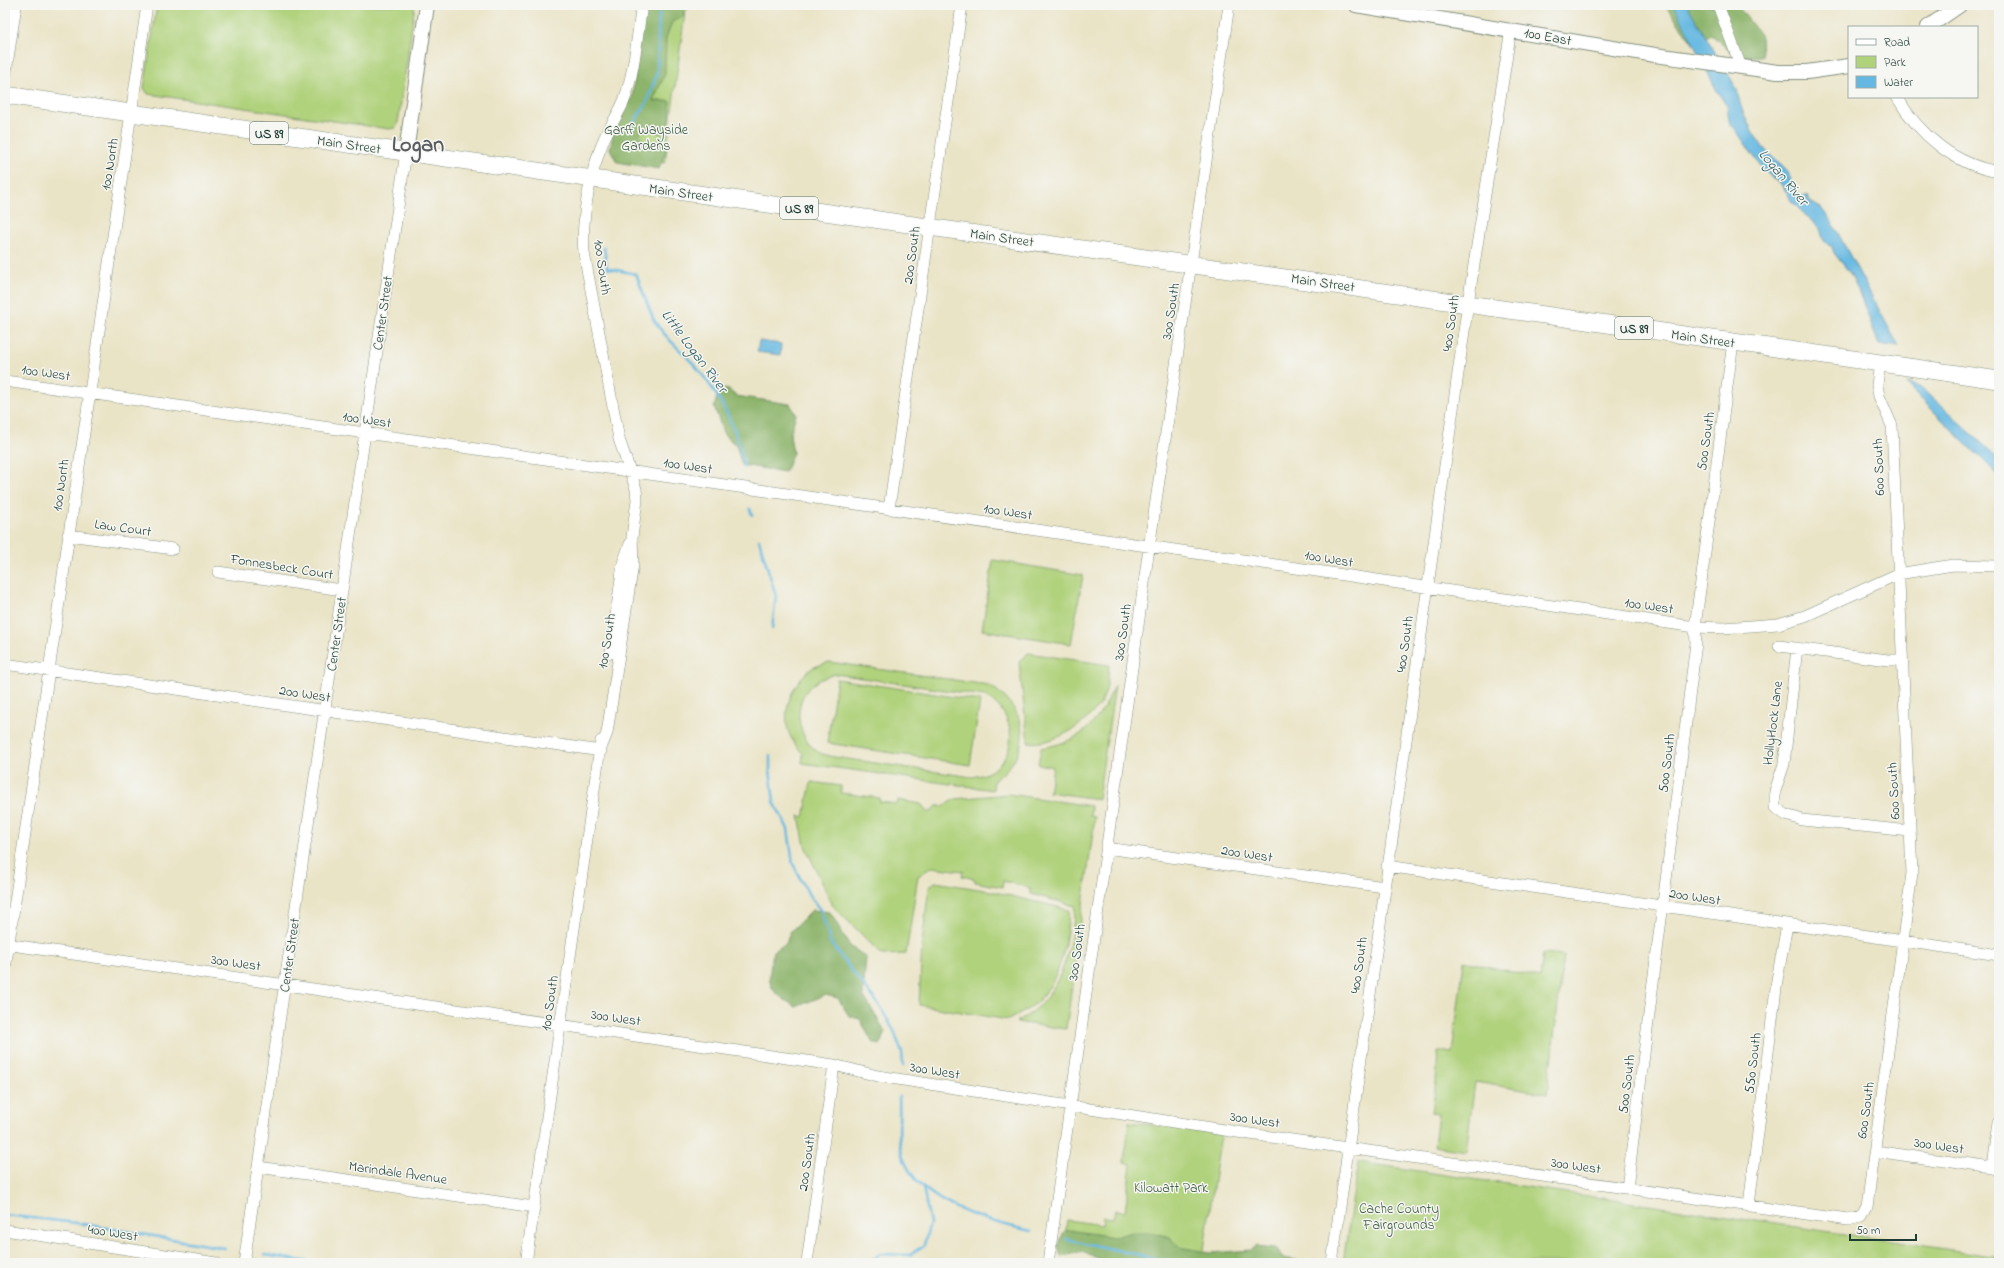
<svg xmlns="http://www.w3.org/2000/svg" width="2004" height="1268" viewBox="0 0 2004 1268" font-family="'Indie Flower',sans-serif">
<style>
.green{fill:#b0d27b;stroke:#688858;fill-rule:evenodd}
.forest{fill:#8cb46b;stroke:#567850}
.water{fill:#65b8e1;stroke:#427a8a}
.lines{fill:none;stroke-linecap:round;stroke-linejoin:round}
.stream{stroke:#65b8e1;stroke-width:2.5}
.minor-casing{stroke:#84907e;stroke-width:12}
.major-casing{stroke:#84907e;stroke-width:16}
.highway-casing{stroke:#84907e;stroke-width:18}
.minor{stroke:#fff;stroke-width:11}
.major{stroke:#fff;stroke-width:14}
.highway{stroke:#fff;stroke-width:17}
.labels{text-anchor:middle;stroke-width:3;stroke-linejoin:round;paint-order:stroke}
.shield{fill:#f6f6f2;stroke:#60746d;stroke-width:1}
.shield-label{font-size:13px;font-weight:bold;fill:#1f3d34}
.street-label{font-size:14px;fill:#1f3d34;stroke:#f6f6f2}
.park-label{font-size:14px;fill:#3c5b42;stroke:#f6f6f2}
.water-label{font-size:15px;font-style:italic;fill:#305c5f;stroke:#f6f6f2}
.town-label{font-size:22px;font-weight:bold;fill:#5a5c5f;stroke:#f6f6f2}
</style>
<rect width="100%" height="100%" fill="#f6f6f2"/>
<filter id="ink" filterUnits="userSpaceOnUse"><feTurbulence type="fractalNoise" baseFrequency=".025" numOctaves="2"/><feDisplacementMap in="SourceGraphic" scale="8" xChannelSelector="R" yChannelSelector="G"/><feConvolveMatrix kernelMatrix="1 2 1 2 8 2 1 2 1" color-interpolation-filters="sRGB"/></filter>
<filter id="wash" filterUnits="userSpaceOnUse"><feTurbulence type="fractalNoise" baseFrequency=".012" numOctaves="4" result="noise"/><feDisplacementMap in="SourceGraphic" scale="16" xChannelSelector="R" yChannelSelector="G"/><feGaussianBlur stdDeviation="0.9" result="paint"/><feColorMatrix in="noise" values="0 0 0 0 0 0 0 0 0 0 0 0 0 0 0 0 0 1.4 0 .05"/><feComposite in="paint" operator="in"/></filter>
<g filter="url(#wash)">
<rect width="100%" height="100%" fill="#eae4c7"/>
<!-- green -->
<path class="green" d="M157,5H415L398,123L395,128L389,129L148,94L144,88Z
M649,5H692L685,12L665,163L617,155L637,97Z
M993,560L1083,575L1071,644L982,630Z
M1028,653L1109,665C1108,676 1108,688 1103,698C1092,722 1054,746 1028,742L1019,662Z
M829,662L989,685C1029,710 1035,752 994,780L993,790L802,763L803,754C797,747 791,740 788,730C782,708 794,679 814,667C819,665 824,664 829,662ZM835,674L985,696C1016,713 1021,756 987,773C983,775 977,776 972,777L834,757C830,756 826,755 822,754C799,743 791,708 808,689C814,681 826,677 835,674Z
M837,679L980,701L970,765L827,743Z
M1115,685L1098,799L1049,792L1053,767L1038,764L1041,748C1084,741 1099,722 1115,685Z
M811,782L841,786V793L880,798V802L897,804L898,800L921,804L929,813L937,806H943L955,799L1008,794L1091,806L1090,816L1095,817L1066,1029L1016,1022C1023,1018 1031,1014 1037,1008C1065,981 1072,943 1075,906L1031,894L1030,888L1003,881L1002,887L975,882V879L962,876L963,871L932,867L918,876L906,954L882,955L833,906L805,846L799,816L804,817Z
M935,882L991,891L1069,910C1066,944 1062,979 1035,1004C1027,1011 1017,1015 1008,1020L919,1005L922,943L929,887Z
M1543,953L1564,955L1547,1094L1475,1082L1466,1151L1434,1146L1438,1114L1432,1113L1436,1081L1438,1051L1452,1053L1464,961L1540,978Z
M1129,1122L1221,1134L1203,1256L1065,1235L1067,1220L1102,1225L1103,1217L1113,1218L1115,1210L1125,1211L1131,1164L1124,1162Z
M1358,1162L1999,1257V1263H1343Z"/>
<!-- forest -->
<path class="forest" d="M644,5H683L684,16L672,22L666,38L665,74L653,101H670V120L662,134L648,129L639,133L646,146L660,140L667,147L659,169L617,162L610,149L614,129L632,98Z
M1665,5H1737L1761,36L1762,56L1736,57L1711,34L1694,45Z
M720,389L729,390L736,396L790,404L796,414L790,435L793,453L785,472L742,465L736,445L724,435L714,406Z
M812,910L830,912L850,946L866,957L863,995L885,1031L880,1045L872,1042L860,1019L849,1016L838,998L825,995L796,1007C764,987 768,986 773,951L786,944L790,932Z
M1069,1230L1114,1237L1133,1232H1150L1170,1237L1180,1247L1211,1253L1251,1250L1257,1246L1276,1248L1282,1258L1314,1263H1112L1103,1261L1085,1252L1061,1256L1058,1247L1064,1232Z"/>
<!-- water -->
<path class="water" d="M1674,5H1687L1737,89C1740,112 1753,136 1768,153C1778,164 1788,165 1791,181L1796,184L1797,191L1802,196L1807,195L1810,202L1821,208L1832,222L1899,347L1879,344L1858,290L1849,272L1834,253L1832,247L1824,241L1820,229L1791,201L1788,194L1779,182L1770,176L1757,161L1733,126H1730L1727,106L1717,91Z
M759,341L781,344L780,355L757,352Z
M1906,384L1921,387L1999,459V476Z"/>
<g class="lines">
<!-- stream -->
<path class="stream" d="M628,131L646,104L657,74L659,5
M604,248L607,268L636,274C642,289 647,305 654,320C665,339 683,351 697,368C720,396 739,431 744,467
M750,509L752,515
M759,540L776,596L772,629
M770,756V770L774,802L788,829L793,864L809,895L821,911L831,944L879,1005L894,1031L902,1053L903,1066
M899,1096C900,1112 898,1130 900,1145C908,1202 985,1221 1031,1231
M5,1215L77,1223L224,1248
M1066,1239L1162,1260L1184,1263
M265,1255L316,1263
M868,1263L880,1254L910,1255L924,1245L930,1223L923,1187"/>
</g>
</g>
<g filter="url(#ink)">
<g class="lines">
<!-- minor casing -->
<g class="minor-casing">
<path id="minor" d="M1718,5L1741,67
M5,78L16,5
M1897,97C1919,135 1955,165 1999,172
M5,381L1161,548L1695,627L1723,628L1778,624L1805,616L1898,574L1953,565L1999,566
M889,509L962,5
M68,535L173,549
M218,572L342,590
M1779,646L1888,660H1902
M1797,648L1784,764L1775,791V807L1786,815L1802,820L1910,831
M611,653L623,563L630,544
M5,664L601,751
M601,748L607,733L633,564L632,537L637,500L636,489L619,439L584,253C581,216 590,174 604,139C610,125 620,113 625,98C635,68 637,36 642,5
M1106,848L1385,887
M1387,866L1999,955
M5,944L834,1065L878,1076L1250,1134L1848,1220L1862,1217L1867,1207L1912,873L1892,426L1879,396L1877,385L1880,363
M5,969L147,5
M1875,1151L1999,1169
M258,1167L534,1207
M1993,1168L1999,1123
M1627,1188L1696,643L1695,627L1733,342
M1749,1205L1777,980L1787,925
M5,1230L216,1263
M244,1263L406,152
M526,1263L601,741
M807,1263L834,1065
M1048,1263L1147,562L1229,5
M1332,1263L1468,303L1511,29"/>
</g>
<!-- major casing -->
<g class="major-casing">
<path id="major" d="M1356,5L1655,55L1778,72H1807L1849,66
M1928,27L1960,5
M406,152L427,5"/>
</g>
<!-- highway casing -->
<g class="highway-casing">
<path id="highway" d="M5,95L1999,380"/>
</g>
<!-- minor -->
<use href="#minor" class="minor"/>
<!-- major -->
<use href="#major" class="major"/>
<!-- highway -->
<use href="#highway" class="highway"/>
</g>
</g>
<g class="labels">
<!-- shield labels -->
<g class="shield">
<rect x="250" y="122" width="38" height="22" rx="3"/>
<rect x="780" y="197" width="38" height="22" rx="3"/>
<rect x="1615" y="317" width="38" height="22" rx="3"/>
</g>
<g class="shield-label">
<text x="269" y="138">US 89</text>
<text x="799" y="213">US 89</text>
<text x="1634" y="333">US 89</text>
</g>
<!-- street labels -->
<g class="street-label">
<text transform="translate(1548 36) rotate(10)" y="5">100 East</text>
<text transform="translate(349 144) rotate(8)" y="5">Main Street</text>
<text transform="translate(109 164) rotate(-81)" y="5">100 North</text>
<text transform="translate(681 192) rotate(8)" y="5">Main Street</text>
<text transform="translate(1002 237) rotate(8)" y="5">Main Street</text>
<text transform="translate(911 255) rotate(-82)" y="5">200 South</text>
<text transform="translate(603 267) rotate(82)" y="5">100 South</text>
<text transform="translate(1323 282) rotate(8)" y="5">Main Street</text>
<text transform="translate(1170 311) rotate(-81)" y="5">300 South</text>
<text transform="translate(382 313) rotate(-82)" y="5">Center Street</text>
<text transform="translate(1450 323) rotate(-82)" y="5">400 South</text>
<text transform="translate(1703 338) rotate(8)" y="5">Main Street</text>
<text transform="translate(46 372) rotate(8)" y="5">100 West</text>
<text transform="translate(367 419) rotate(8)" y="5">100 West</text>
<text transform="translate(1705 441) rotate(-82)" y="5">500 South</text>
<text transform="translate(688 465) rotate(8)" y="5">100 West</text>
<text transform="translate(1878 467) rotate(-92)" y="5">600 South</text>
<text transform="translate(60 485) rotate(-82)" y="5">100 North</text>
<text transform="translate(1008 511) rotate(8)" y="5">100 West</text>
<text transform="translate(123 527) rotate(8)" y="5">Law Court</text>
<text transform="translate(1329 558) rotate(9)" y="5">100 West</text>
<text transform="translate(282 566) rotate(9)" y="5">Fonnesbeck Court</text>
<text transform="translate(1649 605) rotate(8)" y="5">100 West</text>
<text transform="translate(1122 632) rotate(-82)" y="5">300 South</text>
<text transform="translate(336 634) rotate(-82)" y="5">Center Street</text>
<text transform="translate(606 641) rotate(-81)" y="5">100 South</text>
<text transform="translate(1404 644) rotate(-82)" y="5">400 South</text>
<text transform="translate(305 693) rotate(8)" y="5">200 West</text>
<text transform="translate(1772 723) rotate(-83)" y="5">HollyHock Lane</text>
<text transform="translate(1666 763) rotate(-83)" y="5">500 South</text>
<text transform="translate(1893 791) rotate(-93)" y="5">600 South</text>
<text transform="translate(1247 853) rotate(8)" y="5">200 West</text>
<text transform="translate(1695 896) rotate(8)" y="5">200 West</text>
<text transform="translate(1076 952) rotate(-82)" y="5">300 South</text>
<text transform="translate(289 955) rotate(-82)" y="5">Center Street</text>
<text transform="translate(236 962) rotate(8)" y="5">300 West</text>
<text transform="translate(1358 965) rotate(-82)" y="5">400 South</text>
<text transform="translate(549 1003) rotate(-82)" y="5">100 South</text>
<text transform="translate(616 1017) rotate(8)" y="5">300 West</text>
<text transform="translate(1752 1063) rotate(-83)" y="5">550 South</text>
<text transform="translate(935 1070) rotate(9)" y="5">300 West</text>
<text transform="translate(1626 1084) rotate(-83)" y="5">500 South</text>
<text transform="translate(1865 1110) rotate(-82)" y="5">600 South</text>
<text transform="translate(1255 1119) rotate(8)" y="5">300 West</text>
<text transform="translate(1939 1145) rotate(8)" y="5">300 West</text>
<text transform="translate(806 1162) rotate(-82)" y="5">200 South</text>
<text transform="translate(1576 1165) rotate(8)" y="5">300 West</text>
<text transform="translate(398 1172) rotate(8)" y="5">Marindale Avenue</text>
<text transform="translate(113 1232) rotate(9)" y="5">400 West</text>
</g>
<!-- park labels -->
<g class="park-label">
<text x="646" y="134">Garff Wayside<tspan x="646" dy="16">Gardens</tspan></text>
<text x="1171" y="1192">Kilowatt Park</text>
<text x="1399" y="1213">Cache County<tspan x="1399" dy="16">Fairgrounds</tspan></text>
</g>
<!-- water labels -->
<g class="water-label">
<text transform="translate(1784 177) rotate(50)" y="5">Logan River</text>
<text transform="translate(695 351) rotate(53)" y="5">Little Logan River</text>
</g>
<!-- town labels -->
<g class="town-label">
<text x="418" y="151">Logan</text>
</g>
</g>
<!-- margin -->
<rect width="2004" height="1268" fill="none" stroke="#f6f6f2" stroke-width="20"/>
<!-- legend -->
<rect x="1848" y="26" width="130" height="72" fill="#f6f6f2" stroke="#a0aca6"/>
<rect x="1856" y="39" width="20" height="6" fill="#ffffff" stroke="#a0aca6"/>
<text x="1884" y="46" font-size="12" fill="#1f3d34">Road</text>
<rect x="1856" y="56" width="20" height="12" fill="#b0d27b" stroke="#a0aca6"/>
<text x="1884" y="66" font-size="12" fill="#1f3d34">Park</text>
<rect x="1856" y="76" width="20" height="12" fill="#65b8e1" stroke="#a0aca6"/>
<text x="1884" y="86" font-size="12" fill="#1f3d34">Water</text>
<!-- scale -->
<path d="M1850 1234v6h66v-6" fill="none" stroke="#1f3d34" stroke-width="2"/>
<text x="1856" y="1234" font-size="12" fill="#1f3d34" stroke="#f6f6f2" stroke-width="3" paint-order="stroke">50 m</text>
</svg>
